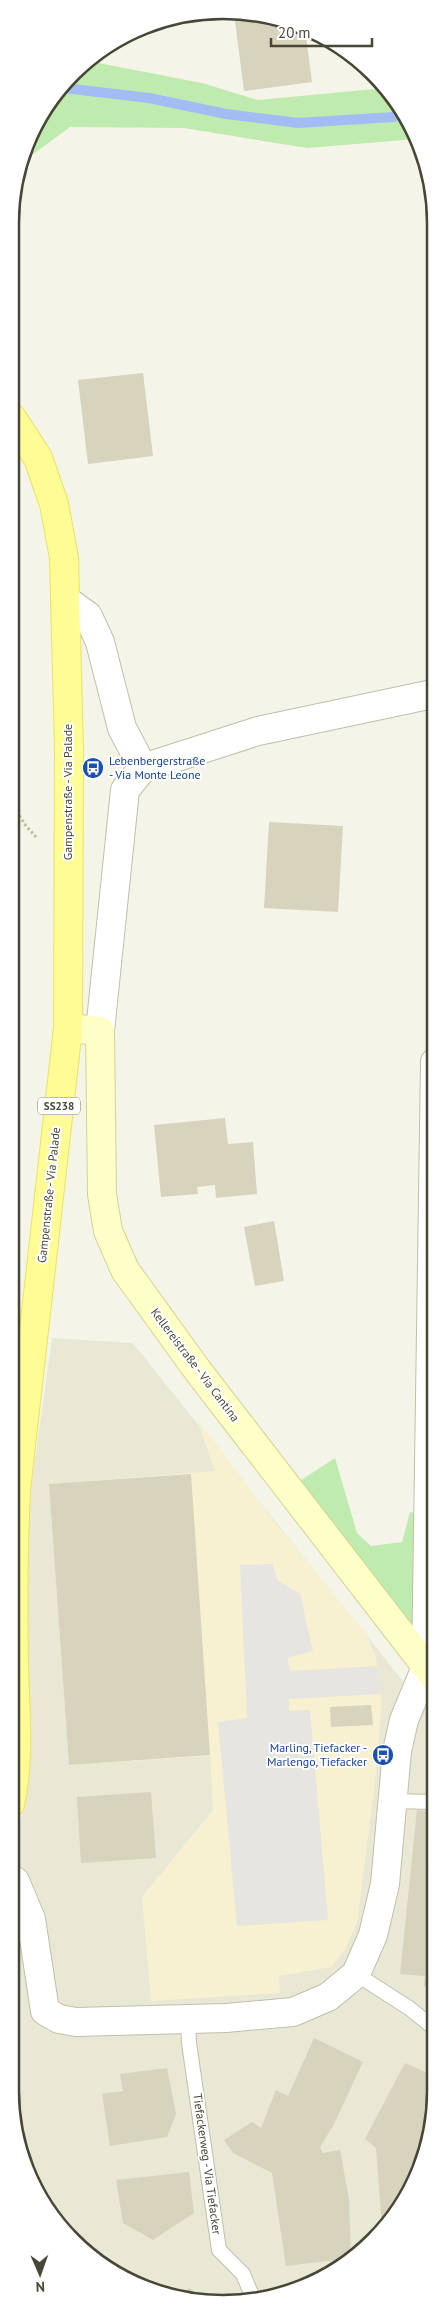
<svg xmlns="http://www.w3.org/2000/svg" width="446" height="2314" viewBox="0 0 446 2314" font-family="'PT Sans',sans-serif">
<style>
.residential{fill:#e9e8d5}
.commercial{fill:#f7f1d2}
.green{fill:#c0ebaf}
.parking{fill:#e6e5e0}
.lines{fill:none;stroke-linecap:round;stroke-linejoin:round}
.stream{stroke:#a1bdf4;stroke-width:10}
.building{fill:#d7d3bc}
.lane-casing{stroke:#c1bfaa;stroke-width:16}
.street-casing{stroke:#c1bfaa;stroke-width:30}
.secondary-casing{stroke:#d4d393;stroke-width:30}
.primary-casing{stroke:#e9e461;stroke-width:30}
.path{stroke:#c3bf9a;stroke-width:3;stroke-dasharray:2.5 2.5;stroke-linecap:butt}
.lane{stroke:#fff;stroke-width:14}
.street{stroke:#fff;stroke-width:28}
.secondary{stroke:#feffc7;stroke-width:28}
.primary{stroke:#fffc96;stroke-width:28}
.labels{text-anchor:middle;stroke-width:4;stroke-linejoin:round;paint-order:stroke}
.shield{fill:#fff;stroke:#7f7e72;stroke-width:1}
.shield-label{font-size:11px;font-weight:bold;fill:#484636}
.transit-label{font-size:12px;fill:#164399;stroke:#fff;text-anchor:start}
.street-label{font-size:12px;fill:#484636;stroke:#fff}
.rim{fill:none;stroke:#484636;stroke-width:2.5}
</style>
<rect width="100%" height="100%" fill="#f5f4e8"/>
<!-- residential -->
<path class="residential" d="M52,1338L133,1343L434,1720V2119L414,2185L363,2251L291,2293L209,2304L141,2288L72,2241L26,2172L10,2091V1851L22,1815L30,1753L25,1669L26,1502L34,1467Z"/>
<!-- commercial -->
<path class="commercial" d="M196,1417L274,1521L365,1632L376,1657L382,1702L375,1782L357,1923L345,1949L331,1967L279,1976L280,1993L151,2001L142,1897L213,1810L210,1756L69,1765L49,1484L215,1471Z"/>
<!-- green -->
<path class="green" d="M88,61L202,83L258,100L385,88L414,129L417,139L307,148L184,128L70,127L24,161L38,117Z
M335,1458L357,1533L371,1546L402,1542L410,1512L429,1516L426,1667L289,1488Z"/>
<!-- parking -->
<path class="parking" d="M273,1564L277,1580L300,1594L313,1651L287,1658L291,1671L377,1666L381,1694L289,1699V1711L310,1710L328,1920L237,1926L218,1722L247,1718L240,1565Z"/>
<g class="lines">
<!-- stream -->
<path class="stream" d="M64,88L149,98L226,114L298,123L394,117"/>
</g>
<!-- building -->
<path class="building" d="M251,12L305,28L312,82L244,91L234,13Z
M143,373L153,456L88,464L78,380Z
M269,822L343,826L338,912L264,908Z
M225,1118L228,1144L253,1142L257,1194L216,1198L215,1185L197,1187L198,1194L161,1197L154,1125Z
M274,1221L284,1281L255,1286L244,1227Z
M191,1474L210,1755L69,1765L49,1484Z
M371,1705L373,1725L331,1727L330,1707Z
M151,1792L156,1858L81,1863L77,1797Z
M417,1810L434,1812V1987L424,1986L425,1976L400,1974Z
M314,2038L363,2062L334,2124L320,2147L323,2153L340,2150L349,2199L351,2258L286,2266L272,2173L233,2153L224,2140L252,2122L261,2128L276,2090L288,2096Z
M405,2063L434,2076V2119L414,2185L382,2227L376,2148L365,2139Z
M167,2068L176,2114L167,2137L110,2146L102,2094L123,2091L120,2074Z
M189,2172L194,2213L153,2240L123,2223L116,2180Z
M37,2174L40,2194L28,2175Z
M190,2288L201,2302L178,2296Z"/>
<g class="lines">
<!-- lane casing -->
<g class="lane-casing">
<path id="lane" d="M392,1801L434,1802
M356,1974L409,2008L434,2028
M188,2019L189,2043L219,2250L243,2274L253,2298"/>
</g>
<!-- street casing -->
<g class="street-casing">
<path id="street" d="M66,600L88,616L100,642L122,728L143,768L125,790L100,1031
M143,768L258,731L428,695
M10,1878L15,1881L31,1919L45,2011L59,2019L76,2022L226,2018L293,2012L328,1997L356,1974L373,1935L385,1884L397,1751L404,1720L426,1667L435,1062"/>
</g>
<!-- secondary casing -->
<g class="secondary-casing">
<path id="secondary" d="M68,1028L100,1031L102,1194L108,1231L125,1270L198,1371L435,1678"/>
</g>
<!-- primary casing -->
<g class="primary-casing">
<path id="primary" d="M10,1804C20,1760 15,1711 14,1666C13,1608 13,1549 16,1490L68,1028L69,750L64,558L54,504L38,458L12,418"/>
</g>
<!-- path -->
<path class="path" d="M11,803L26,826L37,838"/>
<!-- lane -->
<use href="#lane" class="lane"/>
<!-- street -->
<use href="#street" class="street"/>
<!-- secondary -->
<use href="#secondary" class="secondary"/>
<!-- primary -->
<use href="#primary" class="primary"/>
</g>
<!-- icons -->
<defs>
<g id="bus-disc" transform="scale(1.125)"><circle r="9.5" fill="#1a4fb4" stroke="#fff"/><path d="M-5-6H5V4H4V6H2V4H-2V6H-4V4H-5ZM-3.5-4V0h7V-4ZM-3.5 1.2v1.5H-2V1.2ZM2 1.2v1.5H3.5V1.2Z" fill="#fff"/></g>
</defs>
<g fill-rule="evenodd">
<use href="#bus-disc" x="93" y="768"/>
<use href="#bus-disc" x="383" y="1755"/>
</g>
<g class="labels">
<!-- shield labels -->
<rect class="shield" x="38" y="1097.5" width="42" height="17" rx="4"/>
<g class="shield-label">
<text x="59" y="1110">SS238</text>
</g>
<!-- transit labels -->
<g class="transit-label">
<text x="109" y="765">Lebenbergerstraße<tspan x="109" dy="14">- Via Monte Leone</tspan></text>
<text x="367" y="1752" text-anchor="end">Marling, Tiefacker -<tspan x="367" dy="14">Marlengo, Tiefacker</tspan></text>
</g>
<!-- street labels -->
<g class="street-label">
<text transform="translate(68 792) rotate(-90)" y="4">Gampenstraße - Via Palade</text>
<text transform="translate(49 1195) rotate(-84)" y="4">Gampenstraße - Via Palade</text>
<text transform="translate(195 1365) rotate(53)" y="4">Kellereistraße - Via Cantina</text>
<text transform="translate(207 2164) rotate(82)" y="4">Tiefackerweg - Via Tiefacker</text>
</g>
</g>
<!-- crop -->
<path d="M0 0H446V2314H0ZM223 19H223A204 204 0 0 1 427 223V2091A204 204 0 0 1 223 2295H223A204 204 0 0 1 19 2091V223A204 204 0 0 1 223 19Z" fill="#fff" fill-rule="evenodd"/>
<path class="rim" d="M223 19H223A204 204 0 0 1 427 223V2091A204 204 0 0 1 223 2295H223A204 204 0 0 1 19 2091V223A204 204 0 0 1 223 19Z"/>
<!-- north arrow -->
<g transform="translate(40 2274) rotate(178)" stroke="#ffffff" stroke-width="4" paint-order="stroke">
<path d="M0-4L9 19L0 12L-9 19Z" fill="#484636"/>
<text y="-8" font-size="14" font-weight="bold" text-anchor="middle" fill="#484636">N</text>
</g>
<!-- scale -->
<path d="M271 38v8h101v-8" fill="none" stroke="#484636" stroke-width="2.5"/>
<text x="278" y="38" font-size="15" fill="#484636" stroke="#ffffff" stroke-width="4" paint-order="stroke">20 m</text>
</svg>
